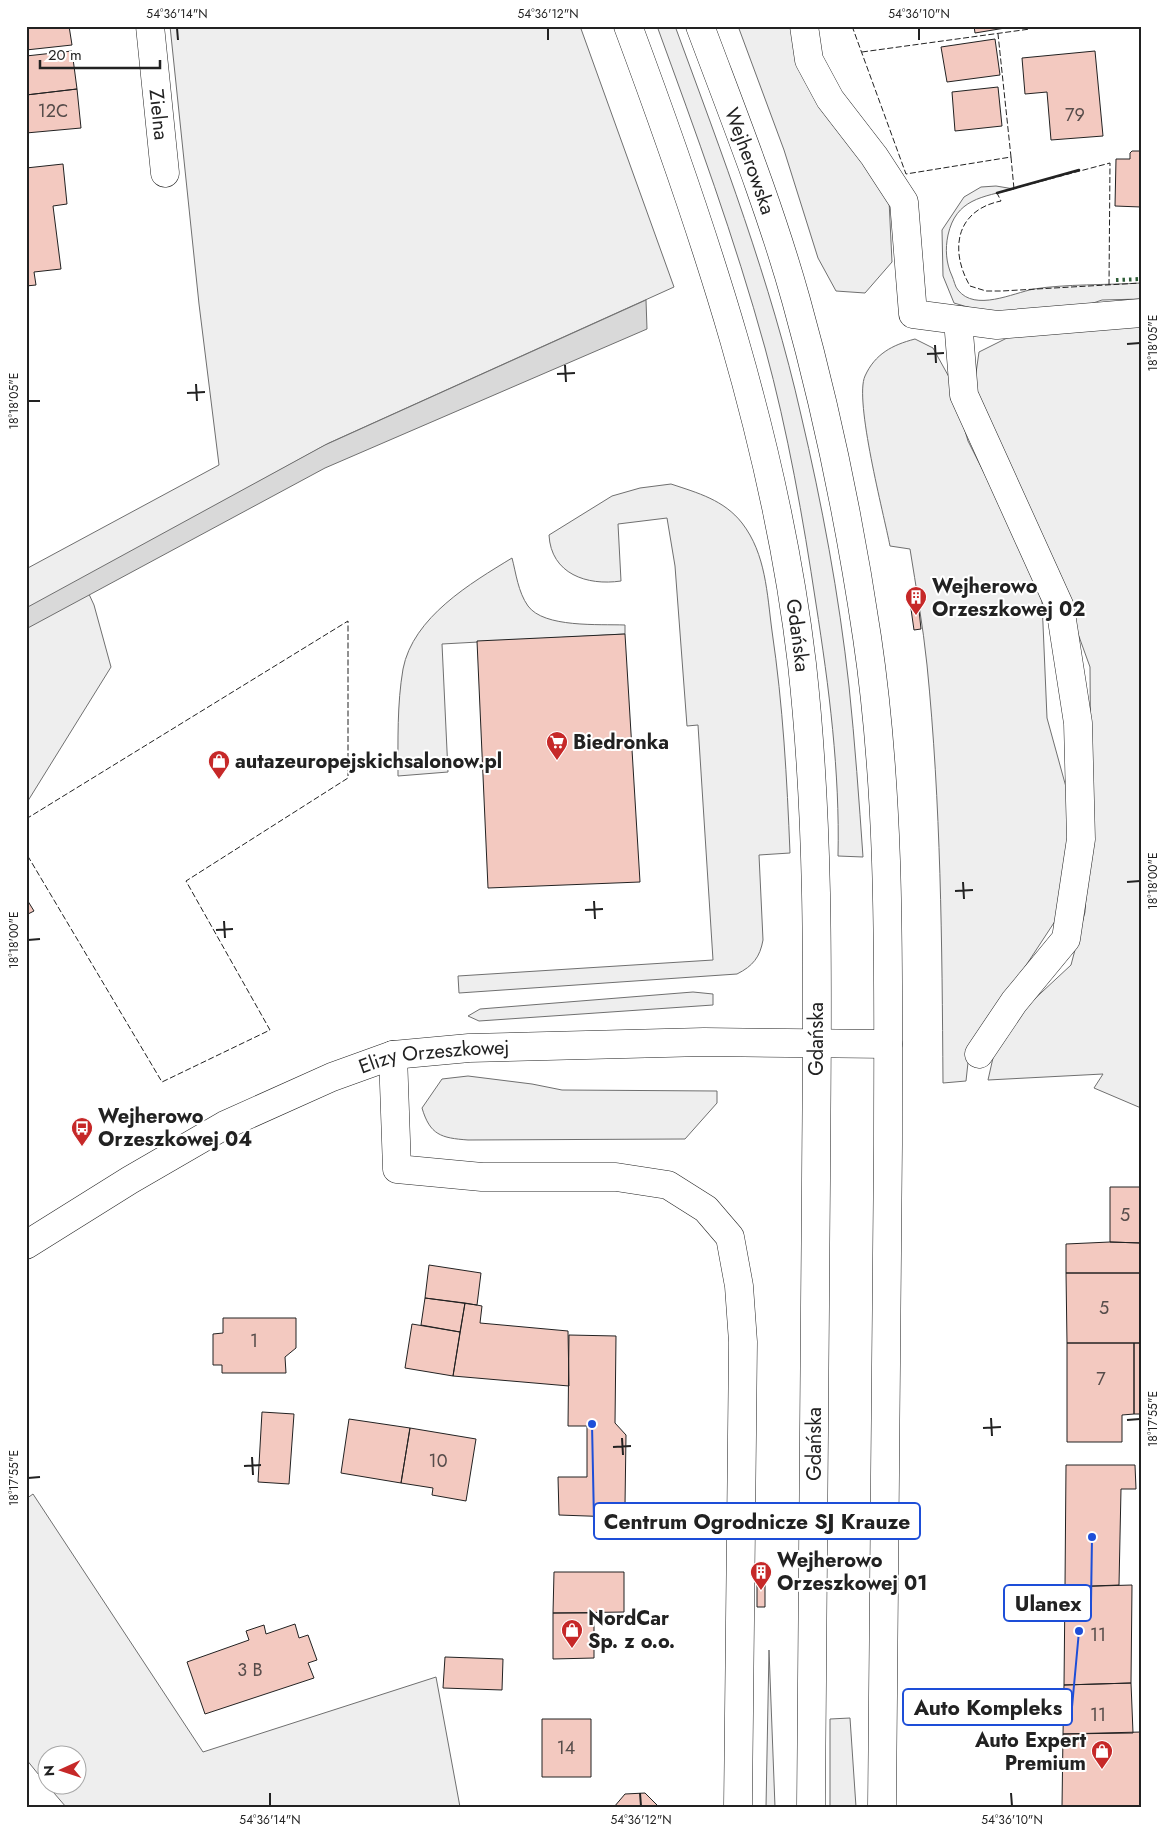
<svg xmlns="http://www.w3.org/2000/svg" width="1167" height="1833" viewBox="0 0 1167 1833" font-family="Jost,sans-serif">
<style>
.green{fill:#eee;stroke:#6f6f6f}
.water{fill:#d9d9d9;stroke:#6f6f6f}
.building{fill:#f3c9c0;stroke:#222}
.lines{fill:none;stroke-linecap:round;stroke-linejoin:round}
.minor-casing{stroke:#222;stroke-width:29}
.tertiary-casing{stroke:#222;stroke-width:29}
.primary-casing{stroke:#222;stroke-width:29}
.minor{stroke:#fff;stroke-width:28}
.tertiary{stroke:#fff;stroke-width:28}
.primary{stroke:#fff;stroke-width:28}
.hedge{stroke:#2f5e38;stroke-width:4;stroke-dasharray:2.5 4;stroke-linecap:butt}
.fence{stroke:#222;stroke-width:1;stroke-dasharray:6 2.5;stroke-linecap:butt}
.wall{stroke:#222;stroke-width:2.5}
.ticks{fill:none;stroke:#222;stroke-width:2}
.labels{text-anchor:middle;stroke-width:4;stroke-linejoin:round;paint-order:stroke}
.number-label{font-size:18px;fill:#564c4a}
.street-label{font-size:20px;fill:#222;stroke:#fff}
.poi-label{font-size:20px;font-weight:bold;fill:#222;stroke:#fff;text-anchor:start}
.leader{fill:none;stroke:#1d4ed8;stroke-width:2}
.callout-dot{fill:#1d4ed8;stroke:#fff;stroke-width:2}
.callout{fill:#fff;stroke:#1d4ed8;stroke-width:2}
.callout-label{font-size:21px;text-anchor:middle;font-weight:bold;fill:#222}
.neatline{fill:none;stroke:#222;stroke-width:2}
.ticks-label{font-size:12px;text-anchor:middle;fill:#222}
</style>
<rect width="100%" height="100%" fill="#fff"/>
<!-- green -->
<path class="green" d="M170,26H580L674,287L329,443L82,579L94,605L111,667L26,804V569L219,465L199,304Z
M657,26H675C722,154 771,282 801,415C822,504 839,595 849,686C855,743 859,800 863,857L838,856C840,772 829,687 816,604C803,518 788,432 765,348C735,239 696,133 657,26Z
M738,26H795L889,200L892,262L865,293L836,291L818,258L784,150Z
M996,186L1014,189C982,197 956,199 948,235C945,249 946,263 952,276C954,280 955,287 958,290C975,312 1013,293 1034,289C1065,284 1108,285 1141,283V299L1102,300L1067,312L998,316L954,303L943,276L942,230L964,197L981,187Z
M1141,322V1108L1094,1088L1103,1074L988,1080L997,1040L1013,1019L1071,965L1085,912L1091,809L1090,667L1051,559L974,387L979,352L1009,337Z
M915,339L933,348L949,377L968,441L1019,542L1042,601L1047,718L1066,787L1071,840L1063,909L1021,973L970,1044L966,1081L943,1083C942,943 941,804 927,665C923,626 916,587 910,549L890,546C884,515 854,400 865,376C875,354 892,345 915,339Z
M671,484C698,493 724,500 742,523C766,554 767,594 772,631C783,705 787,779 790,853L759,855L763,940C760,957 753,966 737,974L459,993L458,976L713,960L698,725L687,726L675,566L667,518L618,524L621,581C587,586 551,574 549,535L612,496L640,488Z
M512,558C516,573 518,592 528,606C544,628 599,624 625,625V634L442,644L448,772L398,776C398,741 397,704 403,669C413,617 471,583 512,558Z
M693,992L713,994V1005L479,1021L468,1016L480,1009Z
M468,1076L532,1084L562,1090L717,1091V1103L685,1139L468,1140C441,1138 430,1135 422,1108L442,1079Z
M33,1494L203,1752L436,1677L460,1807H66L48,1786H78V1756H48L47,1785L26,1759V1499Z
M769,1650L775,1807H766Z
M850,1718L856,1807H830V1719Z"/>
<!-- water -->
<path class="water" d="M646,300L647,329L325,468L26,629V608L325,445Z"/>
<!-- building -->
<path class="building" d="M26,26H69L72,45L26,50Z
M974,26H1011V27L975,33Z
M995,39L1000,75L947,82L941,47Z
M72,51L77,89L26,95V56Z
M1095,51L1103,136L1051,140L1047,92L1025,94L1022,58Z
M998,87L1002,126L955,131L952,92Z
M77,89L81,128L26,133V95Z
M1140,148L1141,207L1115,206L1116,159H1130V153L1132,151H1140Z
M63,164L67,204L53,206L61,269L34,272L36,285L26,286V168Z
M918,601L921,629L914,630L910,602Z
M625,634L640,882L488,888L477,641Z
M26,898L34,911L26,915Z
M1110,1187H1141V1243L1110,1242Z
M1110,1242L1141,1243V1273H1066V1244Z
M429,1265L481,1273L477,1305L425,1298Z
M1066,1273H1141V1343H1067Z
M425,1298L465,1303L460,1332L421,1325Z
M465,1303L482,1306L480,1323L568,1331L569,1386L453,1376Z
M223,1318H296V1348L285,1357L286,1373H222V1365H213V1334L223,1333Z
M412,1324L460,1332L453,1376L405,1368Z
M569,1335L616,1336L615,1423L626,1435L625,1505L615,1517L559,1515L558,1477H587V1426H568Z
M1067,1343H1134V1414L1122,1415V1442H1067Z
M1134,1343H1141V1414H1134Z
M262,1412L294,1414L289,1484L258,1482Z
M349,1419L410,1428L401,1483L341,1473Z
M410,1428L476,1439L466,1501L432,1495L433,1488L401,1483Z
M1066,1465H1135L1136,1489H1121L1119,1585L1065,1587Z
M554,1572H624V1612L553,1613Z
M757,1575H765V1607H757Z
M1132,1585L1131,1683L1064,1685L1065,1587Z
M553,1613H594V1658L553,1659Z
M295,1624L299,1638L308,1635L317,1660L308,1663L314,1678L205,1714L187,1662L249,1640L246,1631L264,1625L266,1634Z
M445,1657L503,1659L502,1690L443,1688Z
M1131,1683L1133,1733L1063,1734L1064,1685Z
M542,1719H591V1777H542Z
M1141,1732V1807H1062L1063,1734Z
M645,1793L659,1807H614L625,1794Z"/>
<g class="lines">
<!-- minor casing -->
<g class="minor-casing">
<g id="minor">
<path id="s1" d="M150,26L165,173"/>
<path d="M804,26L809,60L830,99L874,156L904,202L913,314L997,325L1141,313"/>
<path d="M958,320L964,395L1060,607L1078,723L1081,839L1066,939L1014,1002L979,1054"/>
<path d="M393,1055L397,1169L482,1177H616L668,1185L706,1209L730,1237L739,1286L743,1342L738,1807"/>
</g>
</g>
<!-- tertiary casing -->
<g class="tertiary-casing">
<g id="tertiary">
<path id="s2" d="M26,1245L130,1180L225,1125L332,1077L393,1055L469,1048L704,1042L888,1044"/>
</g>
</g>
<!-- primary casing -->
<g class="primary-casing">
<g id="primary">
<path id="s3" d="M628,26C705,233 776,443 802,664C821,835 817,1008 816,1181C814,1389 813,1598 811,1807"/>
<path id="s4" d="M700,26C734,117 770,207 796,300C827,411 850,523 867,637C892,805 888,976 888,1144C888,1365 885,1586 882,1807"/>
</g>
</g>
<!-- minor -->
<use href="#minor" class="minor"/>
<!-- tertiary -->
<use href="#tertiary" class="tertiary"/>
<!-- primary -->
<use href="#primary" class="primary"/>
<!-- hedge -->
<path class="hedge" d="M1116,280L1141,279"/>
<!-- fence -->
<path class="fence" d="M852,26L906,174L1011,157L998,34
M862,52L1030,29L1029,26
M1011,157L1014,189
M1109,285L1110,163L997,193L1001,201C956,210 949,250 970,286L986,291H1002L1141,283
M26,819L348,621V778L186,881L270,1030L162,1082L26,853"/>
<!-- wall -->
<path class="wall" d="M997,193L1079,170"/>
</g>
<!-- ticks -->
<path class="ticks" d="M177,28L178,40M548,28V40M919,28V40M1127,344L1140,343M935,345L936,363M927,354L944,353M565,365L566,382M557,374L575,373M196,384L197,401M187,393L205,392M28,401H40M963,882L964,899M1127,882L1140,881M955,891L973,890M594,901L595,919M585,910L603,909M224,921L225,938M216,930L233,929M28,940L40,939M991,1418L992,1436M1127,1420L1140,1419M983,1428L1001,1427M622,1438L623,1455M613,1447L631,1446M252,1457L253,1475M244,1466L261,1465M28,1478L40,1477M270,1793V1806M640,1793L641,1806M1011,1793L1012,1806"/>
<!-- icons -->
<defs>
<g id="building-pin" transform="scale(1.125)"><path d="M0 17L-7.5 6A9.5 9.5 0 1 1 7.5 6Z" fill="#c62828" stroke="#fff"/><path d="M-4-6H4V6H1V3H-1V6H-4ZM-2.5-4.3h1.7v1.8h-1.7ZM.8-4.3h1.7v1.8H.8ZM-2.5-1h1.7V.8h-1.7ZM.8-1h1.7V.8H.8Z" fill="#fff"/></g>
<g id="supermarket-pin" transform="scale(1.125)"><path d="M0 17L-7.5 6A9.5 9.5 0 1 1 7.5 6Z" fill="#c62828" stroke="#fff"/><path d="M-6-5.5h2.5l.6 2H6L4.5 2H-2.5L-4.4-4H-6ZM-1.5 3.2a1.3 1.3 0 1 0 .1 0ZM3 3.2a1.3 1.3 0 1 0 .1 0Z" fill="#fff"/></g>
<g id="shop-pin" transform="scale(1.125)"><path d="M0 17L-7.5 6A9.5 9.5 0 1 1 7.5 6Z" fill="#c62828" stroke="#fff"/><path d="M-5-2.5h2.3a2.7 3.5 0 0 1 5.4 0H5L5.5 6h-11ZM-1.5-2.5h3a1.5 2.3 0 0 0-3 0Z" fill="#fff"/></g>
<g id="bus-pin" transform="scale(1.125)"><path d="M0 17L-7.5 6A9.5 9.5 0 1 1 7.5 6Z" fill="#c62828" stroke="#fff"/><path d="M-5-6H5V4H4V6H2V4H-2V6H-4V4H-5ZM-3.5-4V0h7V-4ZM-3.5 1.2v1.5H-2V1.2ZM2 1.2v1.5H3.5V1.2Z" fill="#fff"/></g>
</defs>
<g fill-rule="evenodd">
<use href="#building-pin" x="916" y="597"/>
<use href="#supermarket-pin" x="557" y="742"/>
<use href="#shop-pin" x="219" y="761"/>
<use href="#bus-pin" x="82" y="1128"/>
<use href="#building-pin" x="761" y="1572"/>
<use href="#shop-pin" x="572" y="1630"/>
<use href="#shop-pin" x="1102" y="1751"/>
</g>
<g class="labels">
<!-- number labels -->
<g class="number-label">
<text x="53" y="117">12C</text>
<text x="1075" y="121">79</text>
<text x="1125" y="1221">5</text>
<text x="1104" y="1314">5</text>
<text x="254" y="1347">1</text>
<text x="1101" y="1385">7</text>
<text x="438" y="1467">10</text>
<text x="1098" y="1641">11</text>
<text x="250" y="1676">3 B</text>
<text x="1098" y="1721">11</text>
<text x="566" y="1754">14</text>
</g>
<!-- street labels -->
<g class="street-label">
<text dy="7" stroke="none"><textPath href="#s1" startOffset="89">Zielna</textPath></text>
<text dy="7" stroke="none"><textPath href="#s4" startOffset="144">Wejherowska</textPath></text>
<text dy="7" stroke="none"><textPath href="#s3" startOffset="634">Gdańska</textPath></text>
<text transform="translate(816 1039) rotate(-90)" y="7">Gdańska</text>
<text dy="7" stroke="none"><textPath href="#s2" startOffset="455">Elizy Orzeszkowej</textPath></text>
<text transform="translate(814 1444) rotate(-90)" y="7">Gdańska</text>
</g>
<!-- poi labels -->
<g class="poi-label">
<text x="932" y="593">Wejherowo<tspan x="932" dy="23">Orzeszkowej 02</tspan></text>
<text x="573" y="749">Biedronka</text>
<text x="235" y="768">autazeuropejskichsalonow.pl</text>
<text x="98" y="1123">Wejherowo<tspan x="98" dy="23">Orzeszkowej 04</tspan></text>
<text x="777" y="1567">Wejherowo<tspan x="777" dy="23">Orzeszkowej 01</tspan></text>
<text x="588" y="1625">NordCar<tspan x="588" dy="23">Sp. z o.o.</tspan></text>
<text x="1086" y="1747" text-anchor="end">Auto Expert<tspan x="1086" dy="23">Premium</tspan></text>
</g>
</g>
<!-- callouts -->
<path class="leader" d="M592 1424L594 1521M1092 1537L1091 1603M1079 1631L1072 1707"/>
<g class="callout-dot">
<circle cx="592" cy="1424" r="5"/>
<circle cx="1092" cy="1537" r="5"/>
<circle cx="1079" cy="1631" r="5"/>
</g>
<g class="callout">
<rect x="594" y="1503" width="326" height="36" rx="5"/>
<rect x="1004" y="1585" width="87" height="36" rx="5"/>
<rect x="903" y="1689" width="169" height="36" rx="5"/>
</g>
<g class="callout-label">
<text x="757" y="1529">Centrum Ogrodnicze SJ Krauze</text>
<text x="1048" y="1611">Ulanex</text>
<text x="988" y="1715">Auto Kompleks</text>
</g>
<!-- border -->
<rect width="1167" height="1833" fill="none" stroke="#ffffff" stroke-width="55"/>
<!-- north arrow -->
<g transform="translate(62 1770) rotate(267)"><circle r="24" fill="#ffffff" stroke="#a7a7a7"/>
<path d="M0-4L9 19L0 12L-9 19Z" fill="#c62828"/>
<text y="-8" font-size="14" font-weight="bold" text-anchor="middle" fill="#222222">N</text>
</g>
<!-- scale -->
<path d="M40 60v8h120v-8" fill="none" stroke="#222222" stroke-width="2.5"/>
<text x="48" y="60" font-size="15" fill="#222222" stroke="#ffffff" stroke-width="4" paint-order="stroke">20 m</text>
<rect x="28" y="28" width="1112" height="1778" class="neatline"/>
<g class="ticks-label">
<text x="177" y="18">54°36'14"N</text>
<text x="548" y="18">54°36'12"N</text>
<text x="919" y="18">54°36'10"N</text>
<text transform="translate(1153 343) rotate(-90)" y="4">18°18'05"E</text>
<text transform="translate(14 401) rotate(-90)" y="4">18°18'05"E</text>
<text transform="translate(1153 881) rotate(-90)" y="4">18°18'00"E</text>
<text transform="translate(14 940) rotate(-90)" y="4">18°18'00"E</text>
<text transform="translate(1153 1419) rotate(-90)" y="4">18°17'55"E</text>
<text transform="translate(14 1478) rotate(-90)" y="4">18°17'55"E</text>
<text x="270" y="1824">54°36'14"N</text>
<text x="641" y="1824">54°36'12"N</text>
<text x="1012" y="1824">54°36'10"N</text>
</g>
</svg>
